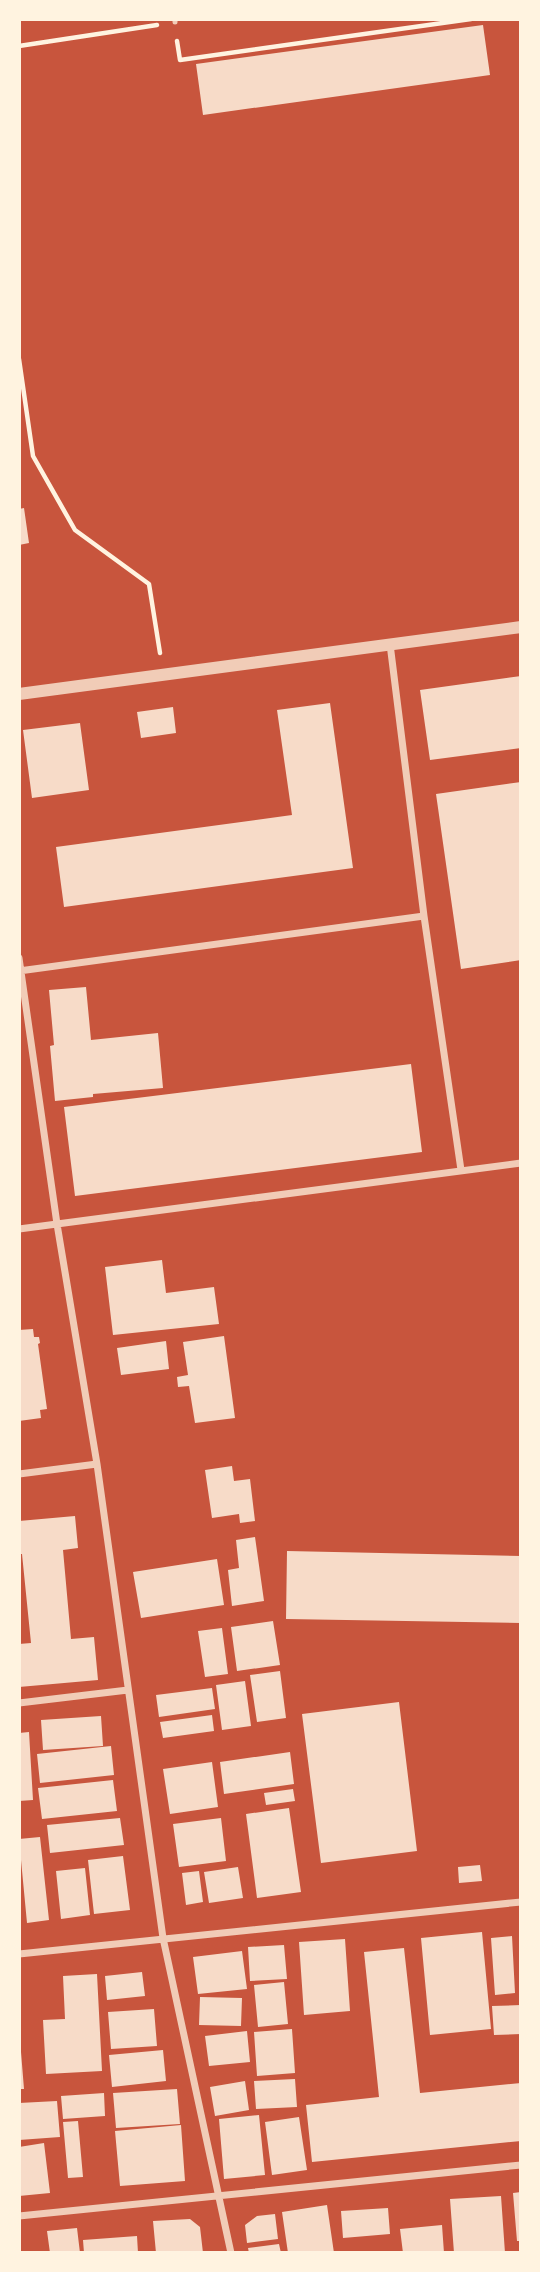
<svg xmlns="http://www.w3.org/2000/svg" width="540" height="2272" viewBox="0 0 540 2272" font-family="Raleway,sans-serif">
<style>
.building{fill:#f7dbc8}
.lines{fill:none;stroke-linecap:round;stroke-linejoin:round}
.path{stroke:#fff3e0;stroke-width:4.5}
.service{stroke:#f1ccb7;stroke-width:5}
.minor{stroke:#f1ccb7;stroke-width:7}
.tertiary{stroke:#f1ccb7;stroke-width:12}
</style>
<rect width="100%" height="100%" fill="#c8553d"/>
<!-- building -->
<path class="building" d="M483,25L490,75L203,115L196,64Z
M24,508L29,543L19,545V509Z
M521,676V748L430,760L420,690Z
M330,703L353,868L64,907L56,847L292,815L277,710Z
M173,707L176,733L141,738L137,712Z
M80,723L89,790L32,798L23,730Z
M521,782V960L461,969L436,794Z
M86,987L91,1040L158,1033L163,1088L93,1094V1097L55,1101L50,1046L54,1045L49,990Z
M411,1064L422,1152L75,1196L64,1107Z
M162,1260L166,1293L214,1287L219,1324L113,1335L105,1267Z
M33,1329L34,1337H39L40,1343L38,1344L47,1409L40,1410L41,1418L19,1421V1330Z
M224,1336L235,1418L195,1423L189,1386L178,1387L177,1377L188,1375L183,1342Z
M166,1341L169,1369L121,1375L117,1348Z
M232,1466L234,1481L250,1479L255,1521L240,1523L239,1514L212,1518L205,1470Z
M75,1516L78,1548L63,1550L71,1639L94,1637L98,1680L19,1687V1644L31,1643L22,1554H19V1521Z
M255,1537L264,1601L232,1606L228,1570L239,1568L236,1540Z
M287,1551L521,1556V1623L286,1619Z
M217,1559L224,1605L141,1618L133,1572Z
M273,1621L280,1665L237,1671L231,1627Z
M222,1628L228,1674L205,1677L198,1631Z
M280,1671L286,1718L257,1722L250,1675Z
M245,1681L251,1726L222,1730L216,1685Z
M212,1688L215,1709L159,1717L156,1695Z
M399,1702L417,1851L321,1863L302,1714Z
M212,1715L214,1731L163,1738L160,1722Z
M101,1716L103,1746L43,1750L41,1720Z
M29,1732L33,1800L19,1801V1733Z
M111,1746L114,1775L40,1783L37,1754Z
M290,1752L294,1784L224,1794L220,1762Z
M212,1762L218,1807L170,1814L163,1769Z
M113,1780L117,1811L42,1819L38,1788Z
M293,1789L295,1801L266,1805L264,1793Z
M289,1808L301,1892L257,1898L246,1814Z
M120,1818L124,1845L50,1853L47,1825Z
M221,1818L226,1861L179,1867L173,1824Z
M40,1837L49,1920L27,1923L19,1839Z
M123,1856L130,1910L94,1914L88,1860Z
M480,1865L482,1881L459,1883L458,1867Z
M238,1867L243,1898L209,1903L204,1872Z
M85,1868L90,1915L61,1919L56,1871Z
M199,1871L203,1902L186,1905L182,1873Z
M482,1932L491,2029L430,2035L421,1938Z
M512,1936L515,1993L495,1995L491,1938Z
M345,1939L350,2011L304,2015L299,1942Z
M284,1945L287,1979L250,1981L248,1947Z
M404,1948L420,2093L521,2083V2141L312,2162L306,2105L379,2097L364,1952Z
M242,1951L247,1989L198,1994L193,1957Z
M142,1972L145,1996L107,2000L105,1976Z
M97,1974L102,2071L46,2074L43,2020L65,2019L63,1976Z
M284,1982L288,2024L258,2027L254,1985Z
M200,1997L242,1998L241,2026L199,2025Z
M521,2005V2034L494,2035L492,2006Z
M154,2009L157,2046L111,2049L108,2012Z
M292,2029L295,2073L257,2076L254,2032Z
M247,2031L250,2062L209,2066L205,2036Z
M163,2050L166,2081L112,2087L109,2055Z
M19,2052H21L24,2089H19Z
M295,2079L297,2107L256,2109L254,2081Z
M245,2081L249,2110L215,2116L210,2087Z
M177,2089L180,2124L116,2128L113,2093Z
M104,2093L105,2116L63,2119L61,2096Z
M57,2101L60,2137L19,2140V2103Z
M259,2115L265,2175L224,2179L219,2119Z
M299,2117L307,2170L272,2175L265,2122Z
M78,2121L83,2177L68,2178L63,2122Z
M181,2125L185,2181L120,2186L115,2131Z
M44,2143L50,2193L19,2196V2147Z
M521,2192V2241H517L513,2193Z
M501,2196L505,2253H454L450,2199Z
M327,2205L334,2253H288L282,2212Z
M388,2208L390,2234L343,2238L341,2211Z
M275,2214L278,2239L247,2243L245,2225L257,2216Z
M190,2219L200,2227L203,2253H156L153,2221Z
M442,2225L444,2253H403L400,2229Z
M77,2228L80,2253H50L47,2231Z
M137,2236L138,2253H84L83,2240Z
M279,2244L281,2253H249L248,2248Z"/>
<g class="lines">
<!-- path -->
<path class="path" d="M177,41L180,60L471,19
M19,46L157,25
M19,359L33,456L75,530L149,584L160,653"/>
<!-- service -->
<path class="service" d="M175,19V22"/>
<!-- minor -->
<path class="minor" d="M390,644L424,916L461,1170
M19,958L57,1224L97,1464L163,1938L231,2253
M19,971L424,916
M19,1229L521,1163
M19,1474L97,1464
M19,1703L128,1690
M19,1954L521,1902
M19,2216L521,2165"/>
<!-- tertiary -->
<path class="tertiary" d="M19,694L521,627"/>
</g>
<!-- border -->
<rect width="540" height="2272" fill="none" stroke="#fff3e0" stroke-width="42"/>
</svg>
